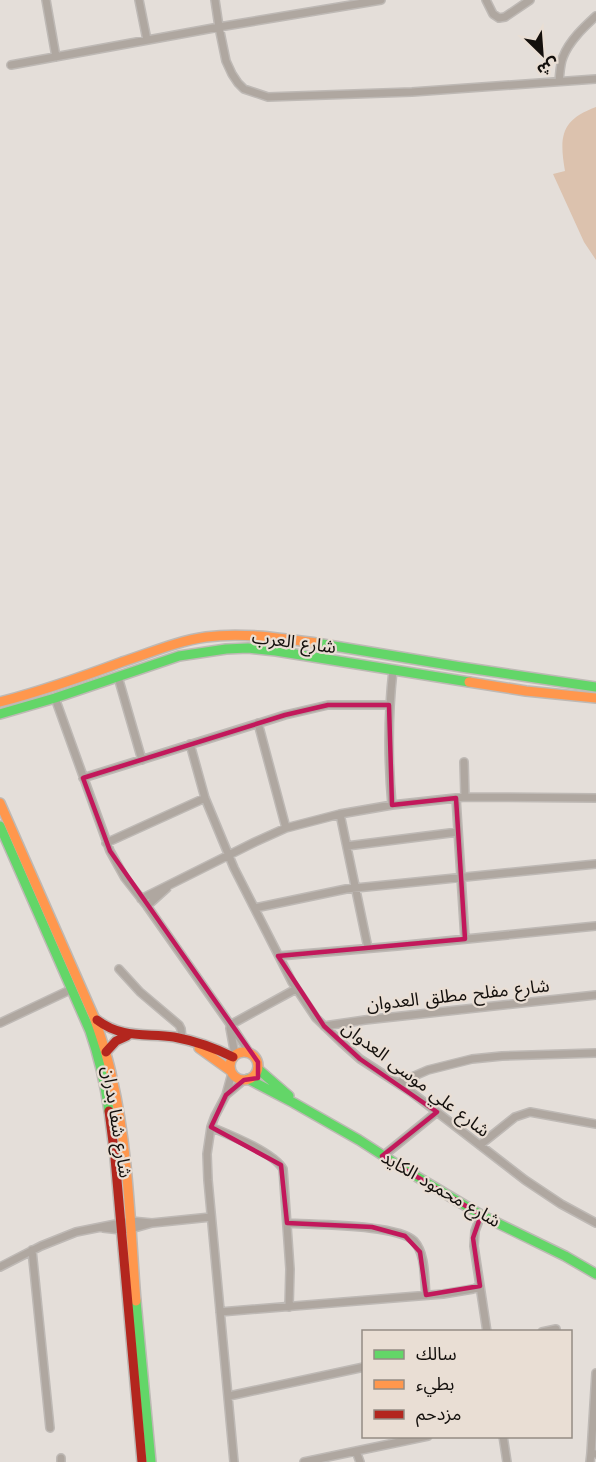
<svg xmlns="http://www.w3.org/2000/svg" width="596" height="1462" viewBox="0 0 596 1462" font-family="'Work Sans','Noto Sans Arabic',sans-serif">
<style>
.green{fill:#dcc2ae}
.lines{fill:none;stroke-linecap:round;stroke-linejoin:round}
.street-casing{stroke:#beb9b5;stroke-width:10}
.fast-casing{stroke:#beb9b5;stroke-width:12}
.slow-casing{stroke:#beb9b5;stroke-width:12}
.jam-casing{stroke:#beb9b5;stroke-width:12}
.street{stroke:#afa7a0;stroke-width:7}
.fast{stroke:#63d668;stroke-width:9}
.slow{stroke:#ff974d;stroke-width:9}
.jam{stroke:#b3261e;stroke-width:9}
.marked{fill:none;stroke:#c2185b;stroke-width:4.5;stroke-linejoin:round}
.labels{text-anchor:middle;stroke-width:4.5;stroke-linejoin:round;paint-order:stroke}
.street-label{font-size:18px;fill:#14100d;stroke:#e9ded4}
</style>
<rect width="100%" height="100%" fill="#e4ded9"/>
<!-- green -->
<path class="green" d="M596,107V260L584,242L553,174L565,171C559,136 561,120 596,107Z"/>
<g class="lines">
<!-- street casing -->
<g class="street-casing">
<path id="street" d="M46,0L56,57
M139,0L147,40
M215,0L219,27L226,61L232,74L238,83L244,89L268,97L412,92L596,79
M486,0L493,14L499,18L505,17L530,0
M11,65L219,27L381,0
M559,81C560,73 560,64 563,57C569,41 584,27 596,16
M118,677L142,760
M55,698L110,851L125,878L147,906L237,1034L249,1052
M258,723L286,828
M190,744L205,798L234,868L292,982L316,1018L341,1042L360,1059L411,1092L525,1180L561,1204L596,1223
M464,762L465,797
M83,778L285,715L328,705H389
M456,798L465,939
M392,805C388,760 388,715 393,670
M340,814L368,948
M106,843L205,798
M347,846L458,832
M141,899L255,842L286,828L340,814L392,805L465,797L596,798
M147,906L167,888
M255,908L346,889L596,864
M279,956L397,946L596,926
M119,969L140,992L179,1025L181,1029L182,1039
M0,1023L72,989
M230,1025L296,989
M324,1026L365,1020L596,995
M230,1028L235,1055
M232,1073L226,1095L215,1116L211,1127L207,1154L208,1180L234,1462
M398,1083L428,1070L472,1059L502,1056L596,1053
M226,1095L244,1080
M211,1127C230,1135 273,1152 283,1169L290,1269L289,1307
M480,1145L515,1117L530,1112L596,1124
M383,1156L437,1112
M481,1215L475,1231L474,1246L487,1332
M287,1223C312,1225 398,1224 414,1241C426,1254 424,1279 426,1295
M103,1228L121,1230L131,1229L152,1223L211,1217
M32,1250L50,1428
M0,1267L41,1246L76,1232L131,1221L152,1223
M220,1312L443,1294L473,1289L480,1286
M542,1332L556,1329
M229,1396L364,1367
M503,1436L507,1462
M356,1451L360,1462
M591,1453L596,1373
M61,1458V1462
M304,1462L428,1436
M590,1462L591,1453L596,1454"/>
</g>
<!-- fast casing -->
<g class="fast-casing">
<path id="fast" d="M316,643L461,667L596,687
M0,714L55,698L179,656L226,649L248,648L276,651L469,682
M0,826L90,1031C99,1057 105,1084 109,1111
M258,1069L289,1096
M248,1079L294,1103L359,1140L404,1169L481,1215L565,1256L596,1274
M136,1301L151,1462"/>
</g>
<!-- slow casing -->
<g class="slow-casing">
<path id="slow" d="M469,682L526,691L596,698
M0,702C42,691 82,677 122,662C150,653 177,641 206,637C242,632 280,638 316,643
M0,803L94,1017C101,1037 108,1057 112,1078C129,1151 130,1227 136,1301
M199,1048L231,1071
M230 1066a14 14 0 1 1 28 0a14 14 0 1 1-28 0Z"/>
</g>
<!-- jam casing -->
<g class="jam-casing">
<path id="jam" d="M97,1020C122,1039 146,1033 174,1037C195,1041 215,1048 233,1057
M106,1052L116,1041L127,1036
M109,1111L115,1158L142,1462"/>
</g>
<!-- street -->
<use href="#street" class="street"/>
<!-- fast -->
<use href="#fast" class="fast"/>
<!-- slow -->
<use href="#slow" class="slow"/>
<!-- jam -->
<use href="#jam" class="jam"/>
</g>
<!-- marked area -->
<path class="marked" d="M328,705H389L392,805L456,798L465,939L278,956L324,1026L360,1059L437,1112L382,1156L481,1215L473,1238L480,1286L426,1295L420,1252L405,1236L372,1227L287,1223L281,1165L211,1127L226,1095L244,1080L258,1078V1062L110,851L83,778L285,715Z"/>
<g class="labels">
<!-- street labels -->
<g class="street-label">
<text transform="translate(294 642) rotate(7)" y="6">شارع العرب</text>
<text transform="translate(458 995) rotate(-6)" y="6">شارع مفلح مطلق العدوان</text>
<text transform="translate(416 1079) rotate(37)" y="6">شارع علي موسى العدوان</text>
<text transform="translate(117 1122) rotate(81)" y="6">شارع شفا بدران</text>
<text transform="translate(441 1189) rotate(30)" y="6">شارع محمود الكايد</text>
</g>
</g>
<!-- legend -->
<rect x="362" y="1330" width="210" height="108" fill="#e9ded4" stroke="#948c84" stroke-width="1.5"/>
<rect x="374" y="1350" width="30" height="9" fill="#63d668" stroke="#948c84" stroke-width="1.5"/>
<text x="416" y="1360" font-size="18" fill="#14100d">سالك</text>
<rect x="374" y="1380" width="30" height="9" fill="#ff974d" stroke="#948c84" stroke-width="1.5"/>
<text x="416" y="1390" font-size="18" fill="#14100d">بطيء</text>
<rect x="374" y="1410" width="30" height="9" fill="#b3261e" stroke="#948c84" stroke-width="1.5"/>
<text x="416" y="1420" font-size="18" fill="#14100d">مزدحم</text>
<!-- north arrow -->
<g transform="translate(542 54) rotate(155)" stroke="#e9ded4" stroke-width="4.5" paint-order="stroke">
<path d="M0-4.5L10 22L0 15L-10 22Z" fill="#14100d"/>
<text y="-9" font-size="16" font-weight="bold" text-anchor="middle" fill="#14100d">ش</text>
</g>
</svg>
